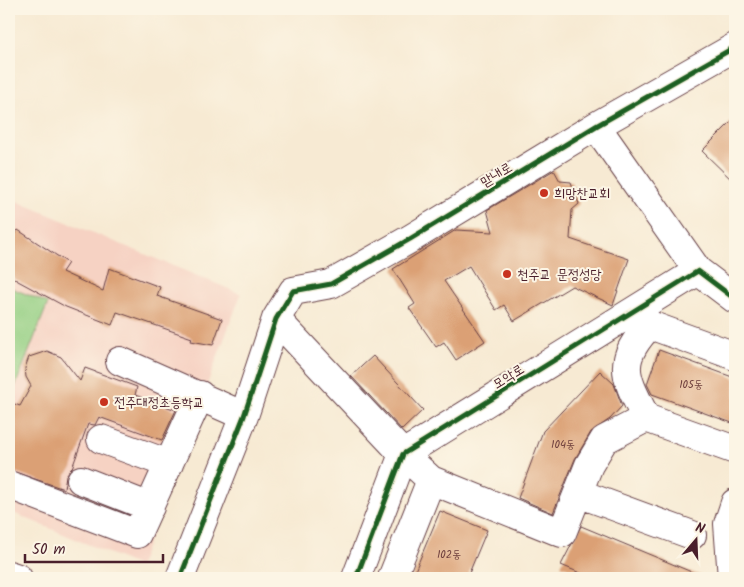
<svg xmlns="http://www.w3.org/2000/svg" width="744" height="587" viewBox="0 0 744 587" font-family="Kalam,'Poor Story',sans-serif">
<style>
.built{fill:#f6d2c3}
.green{fill:#94cf83;stroke:#6f7757}
.building{fill:#dba074}
.lines{fill:none;stroke-linecap:round;stroke-linejoin:round}
.minor-casing{stroke:#643d44;stroke-width:30}
.minor{stroke:#fff;stroke-width:28}
.cycleway-casing{stroke:#fcf5e5;stroke-width:8}
.cycleway{stroke:#1b5e20;stroke-width:5}
.poi-dot{fill:#c8321e;stroke:#fcf5e5;stroke-width:2}
.labels{text-anchor:middle;stroke-width:4;stroke-linejoin:round;paint-order:stroke}
.number-label{font-size:11px;fill:#6e3f3d}
.street-label{font-size:14px;fill:#4a1f2b;stroke:#fcf5e5}
.poi-label{font-size:14px;fill:#4a1f2b;stroke:#fcf5e5;text-anchor:start}
</style>
<rect width="100%" height="100%" fill="#fcf5e5"/>
<filter id="ink" filterUnits="userSpaceOnUse"><feTurbulence type="fractalNoise" baseFrequency=".02" numOctaves="2"/><feDisplacementMap in="SourceGraphic" scale="10" xChannelSelector="R" yChannelSelector="G"/><feConvolveMatrix kernelMatrix="1 2 1 2 8 2 1 2 1" color-interpolation-filters="sRGB"/></filter>
<filter id="wash" filterUnits="userSpaceOnUse"><feTurbulence type="fractalNoise" baseFrequency=".0096" numOctaves="4" result="noise"/><feDisplacementMap in="SourceGraphic" scale="20" xChannelSelector="R" yChannelSelector="G"/><feGaussianBlur stdDeviation="1.12" result="paint"/><feColorMatrix in="noise" values="0 0 0 0 0 0 0 0 0 0 0 0 0 0 0 0 0 1.4 0 .05"/><feComposite in="paint" operator="in"/></filter>
<g filter="url(#wash)">
<rect width="100%" height="100%" fill="#f7ead3"/>
<!-- built -->
<path class="built" d="M9,198L241,294L139,566L9,511Z"/>
<!-- green -->
<path class="green" d="M9,287L48,303L9,402Z"/>
<g id="blocks">
<!-- building -->
<path class="building" d="M735,118V183L702,151Z
M554,170L560,181L571,182L579,204L572,210L570,239L629,259L613,305L572,286L514,321L504,305L496,310L469,266L444,281L485,341L456,360L444,342L436,347L409,308L415,304L393,269L456,230L493,232L487,210Z
M18,230L68,263L62,272L103,291L109,268L160,287L157,296L222,319L213,345L191,341L192,338L117,312L112,325L66,307L18,281L9,275V240Z
M659,350L735,378V424L652,394L647,384Z
M47,351L61,357L80,381L85,368L137,387L135,395L176,410L162,440L99,417L95,425L88,424L72,468L66,475L64,489L9,470V402L20,406L31,386L26,377L25,368L29,357Z
M373,356L423,410L402,430L351,376Z
M600,371L614,384L622,406L610,419L591,432L575,459L553,513L518,498L543,431Z
M440,511L487,530L467,578H412Z
M581,526L706,578H592L561,565Z"/>
</g>
</g>
<g filter="url(#ink)">
<use href="#blocks" fill-opacity="0" stroke="#643d44" stroke-width="1"/>
<g class="lines">
<!-- minor casing -->
<g class="minor-casing">
<path id="minor" d="M596,126L698,271
M276,319L403,454L431,480L562,533L589,465L604,440L646,418C626,378 614,362 650,325L735,356
M120,361L244,416
M646,418L735,450
M101,439L169,464
M81,480L150,507
M9,485L137,534L200,395
M578,493L692,535
M9,575L18,578
M180,578L244,416L276,319L293,291L331,284L410,239L596,126L735,47
M356,578L403,454L698,271L735,299
M392,578L431,480
M732,578L728,524L735,503"/>
</g>
<!-- minor -->
<use href="#minor" class="minor"/>
<!-- cycleway casing -->
<g class="cycleway-casing">
<path id="cycleway" d="M180,578L244,416L276,319L293,291L331,284L410,239L596,126L735,47
M356,578L403,454L698,271L735,299"/>
</g>
<!-- cycleway -->
<use href="#cycleway" class="cycleway"/>
</g>
</g>
<!-- markers -->
<g class="poi-dot">
<circle cx="544" cy="193" r="5"/>
<circle cx="507" cy="274" r="5"/>
<circle cx="104" cy="402" r="5"/>
</g>
<g class="labels">
<!-- number labels -->
<g class="number-label">
<text x="691" y="388">105동</text>
<text x="563" y="448">104동</text>
<text x="449" y="558">102동</text>
</g>
<!-- street labels -->
<g class="street-label">
<text transform="translate(496 174) rotate(-31)" y="5">맏내로</text>
<text transform="translate(508 376) rotate(-32)" y="5">모악로</text>
</g>
<!-- poi labels -->
<g class="poi-label">
<text x="554" y="198">희망찬교회</text>
<text x="517" y="279">천주교 문정성당</text>
<text x="114" y="407">전주대정초등학교</text>
</g>
</g>
<!-- margin -->
<rect width="744" height="587" fill="none" stroke="#fcf5e5" stroke-width="30"/>
<!-- north arrow -->
<g transform="translate(696 540) rotate(19)" stroke="#fcf5e5" stroke-width="4" paint-order="stroke">
<path d="M0-4L9 19L0 12L-9 19Z" fill="#4a1f2b"/>
<text y="-8" font-size="14" font-weight="bold" text-anchor="middle" fill="#4a1f2b">N</text>
</g>
<!-- scale -->
<path d="M25 554v8h138v-8" fill="none" stroke="#4a1f2b" stroke-width="2.5"/>
<text x="32" y="554" font-size="15" fill="#4a1f2b" stroke="#fcf5e5" stroke-width="4" paint-order="stroke">50 m</text>
</svg>
